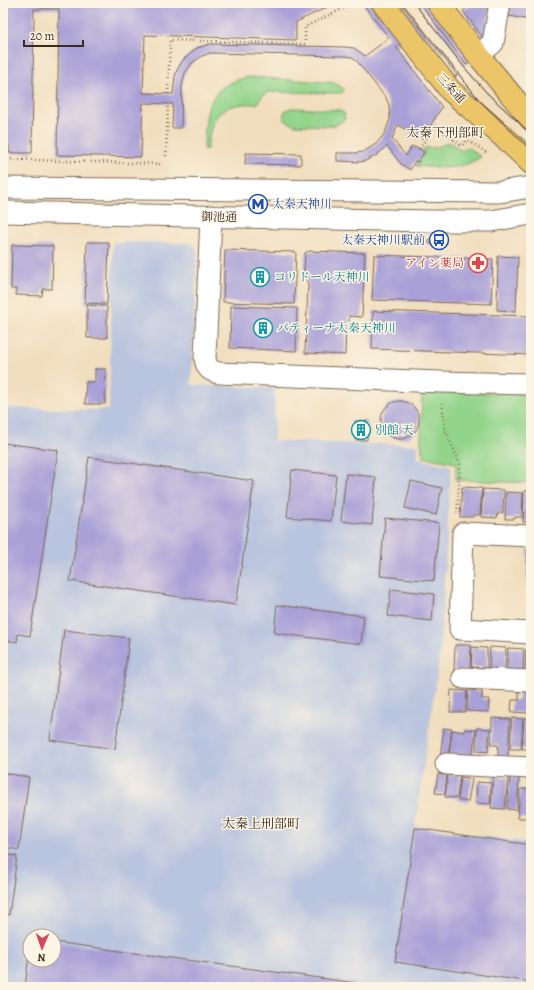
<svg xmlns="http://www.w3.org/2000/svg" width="534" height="990" viewBox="0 0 534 990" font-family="Alegreya,'Noto Serif JP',serif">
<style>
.industrial{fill:#b9c4de;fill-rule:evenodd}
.green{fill:#93d48b;stroke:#677f54}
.building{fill:#a9a0d7}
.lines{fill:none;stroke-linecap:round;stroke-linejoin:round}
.minor-casing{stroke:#7b6956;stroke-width:23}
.major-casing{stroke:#7b6956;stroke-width:24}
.path{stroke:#7b6956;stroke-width:2.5;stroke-dasharray:1 3;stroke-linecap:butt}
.minor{stroke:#fff;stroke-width:21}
.major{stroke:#ecc569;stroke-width:22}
.tram{stroke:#3b2a1e;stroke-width:1}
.labels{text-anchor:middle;stroke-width:3;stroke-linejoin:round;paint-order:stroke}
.street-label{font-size:12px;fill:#3b2a1e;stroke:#fcf5e5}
.transit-label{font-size:12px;fill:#164399;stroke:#fcf5e5;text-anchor:start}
.health-label{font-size:12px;fill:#be3a42;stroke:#fcf5e5;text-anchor:end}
.culture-label{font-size:12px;fill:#0d838f;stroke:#fcf5e5;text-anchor:start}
.neighbourhood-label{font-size:13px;fill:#3b2a1e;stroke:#fcf5e5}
</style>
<rect width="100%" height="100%" fill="#fcf5e5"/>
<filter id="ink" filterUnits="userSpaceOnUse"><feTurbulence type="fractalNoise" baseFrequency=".025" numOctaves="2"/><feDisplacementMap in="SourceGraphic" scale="8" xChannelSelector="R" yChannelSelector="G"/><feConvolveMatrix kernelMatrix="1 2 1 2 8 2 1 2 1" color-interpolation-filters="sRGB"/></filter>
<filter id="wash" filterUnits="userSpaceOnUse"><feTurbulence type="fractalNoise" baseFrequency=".012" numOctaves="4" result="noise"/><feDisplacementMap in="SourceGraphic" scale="16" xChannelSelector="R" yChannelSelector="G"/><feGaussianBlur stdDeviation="0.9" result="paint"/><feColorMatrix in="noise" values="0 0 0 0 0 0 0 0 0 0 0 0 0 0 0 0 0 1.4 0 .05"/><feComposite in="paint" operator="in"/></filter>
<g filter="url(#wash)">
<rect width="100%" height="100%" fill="#f1debe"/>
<!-- industrial -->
<path class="industrial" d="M113,242L191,243L197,249L191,385L275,388L274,441L418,445V459L451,466L440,654L415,826L531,843V987H3V408L109,410ZM30,936H54V960H30Z"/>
<!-- green -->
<path class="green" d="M249,77L329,82L334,83L344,89L342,93L268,92L263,95L257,104C221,102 211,115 207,149H204C205,112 206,85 249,77Z
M292,108L339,110L344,113L345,119L336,125L331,126L295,125L284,120C282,113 285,109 292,108Z
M449,142L462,151L467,147L481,157C459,171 441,168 416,166L425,152L423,151L425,148L438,147Z
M422,391L531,394V483L456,480V463L423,457L421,441Z"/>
<g id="blocks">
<!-- building -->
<path class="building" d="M3,3H336L296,22V40L145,35L143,93L173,94L175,76L177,70L183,60L197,48L210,44L344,47L354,48L365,56L389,38L362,3H374L403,41L396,47L442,107L422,139L398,125L392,139L406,156L412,146L415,148L416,147L424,152L418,162L415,161L410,170L401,164L387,146L377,155L365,161L359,162L337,161V153H356L363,152L376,144L385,133L390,119L389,105L386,98L356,60L352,57L344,56L210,53L202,56L192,63L185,73L182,86L181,128H172L173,104L143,103L141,157L57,155L59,9H34L32,153H9V145H3Z
M389,3H400L457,75L451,80Z
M420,3H429L473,60L466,65Z
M474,3H492L484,39L463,11Z
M511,3H531V20L509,16Z
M246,153L301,154V165L245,164Z
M429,239L444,240V244H429Z
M87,242H109L107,304L85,303Z
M12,245L53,246L52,289H43L42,296L16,295V289H11Z
M225,250L296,252L294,304L223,302Z
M309,251L365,253L362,317L349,316V325H346L345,355L305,353L308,285L304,271L305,253Z
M374,255L493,259L491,304L372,300Z
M498,256L518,257L516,311L497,310Z
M87,305L107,306V338H87Z
M231,306L297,308L296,351L230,348Z
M373,311L531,316V355L372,349Z
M95,369H106L105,404H85L86,382H95Z
M381 420a19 19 0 1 1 38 0a19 19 0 1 1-38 0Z
M355,421H367V440H355Z
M3,443L58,450L30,636L18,634L17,642L3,640V586L4,575L3,574Z
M89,457L254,481L236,605L70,581Z
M292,470L336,475L331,521L287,517Z
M346,474L376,477L372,525L341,521Z
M411,481L442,488L436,515L405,508Z
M462,487L482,488L480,515H473V517H460Z
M483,489L504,490L503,513H498L497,518L481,517Z
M524,491H531V522H523Z
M506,492L523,493L522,517H515V519H505Z
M385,518L439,523L434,581L380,576Z
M528,550H531V578H527Z
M391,589L434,594L432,621L388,616Z
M277,605L364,616L361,644L274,633Z
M64,630L129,638L115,749L50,740Z
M455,645H471L470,671L454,670Z
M472,647L487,648V668L471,667Z
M490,647L506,648L505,670L489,669Z
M508,648L524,649L523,671L507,670Z
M526,649H531V671H525Z
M451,690L467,691L465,712H450Z
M468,690L482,691V699H489L488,712L467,711Z
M519,691H530L529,713L511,712L512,700H519Z
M492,718L510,719L508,757L498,756V745H491Z
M512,718L523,719L521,749H510Z
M524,718L531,719V749H522Z
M444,728L452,729L448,758L440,757Z
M477,728L490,729L488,752L476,751Z
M465,729L476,730L472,758L449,755L452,730L464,732Z
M3,773L29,777L19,850L3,847Z
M438,774L447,775L445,794L435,793Z
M448,775L460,776L457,798L445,797Z
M493,776L508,777L505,809L491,808Z
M461,777L472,779L468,802L458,800Z
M510,777L519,778L517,810L507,809Z
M477,782L491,783L490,804L476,803Z
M520,789H531L530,818H518Z
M415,828L531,845V982L395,962Z
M3,854L17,856L9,915L3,914Z
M54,942L356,983L355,987H25L29,955L30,960H54Z"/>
</g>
</g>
<g filter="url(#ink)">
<use href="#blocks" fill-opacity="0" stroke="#7b6956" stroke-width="1"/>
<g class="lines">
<!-- minor casing -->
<g class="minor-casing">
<path id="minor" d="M478,55L493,43L500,3
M3,188L499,192L531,187
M3,212L431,221H491L531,214
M211,216L205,358C206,368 210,371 219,373L440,382L531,384
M531,536L463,533L460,629L531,633
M463,678L531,681
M446,764L531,768"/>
</g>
<!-- major casing -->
<g class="major-casing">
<path id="major" d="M383,3L450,90L508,141L531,163
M438,3L478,55L531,119"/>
</g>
<!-- path -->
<path class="path" d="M168,94L170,40L305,44V27L348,6L346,3
M420,149L434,125L462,146L467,140L487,153
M166,156L168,104
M3,159L162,164
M442,403L445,429L460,464L457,515"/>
<!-- minor -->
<use href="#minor" class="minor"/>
<!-- major -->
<use href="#major" class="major"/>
<!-- tram -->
<path class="tram" d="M402,3L480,101L531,150
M414,3L464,67L487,93L531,134"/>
</g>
</g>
<!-- icons -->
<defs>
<g id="metro-ring" transform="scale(1)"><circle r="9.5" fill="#fcf5e5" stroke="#1a4fb4" stroke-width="1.5"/><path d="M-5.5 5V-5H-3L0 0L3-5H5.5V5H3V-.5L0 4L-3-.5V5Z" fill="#1a4fb4"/></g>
<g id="bus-ring" transform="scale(1)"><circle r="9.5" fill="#fcf5e5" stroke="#1a4fb4" stroke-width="1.5"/><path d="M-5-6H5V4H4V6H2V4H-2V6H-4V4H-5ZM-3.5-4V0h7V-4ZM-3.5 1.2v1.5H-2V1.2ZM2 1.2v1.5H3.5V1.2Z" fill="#1a4fb4"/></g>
<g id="pharmacy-ring" transform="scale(1)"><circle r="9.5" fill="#fcf5e5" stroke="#e0444e" stroke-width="1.5"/><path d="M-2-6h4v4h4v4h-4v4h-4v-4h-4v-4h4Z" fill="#e0444e"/></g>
<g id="building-ring" transform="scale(1)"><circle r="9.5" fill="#fcf5e5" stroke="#0f9aa8" stroke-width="1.5"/><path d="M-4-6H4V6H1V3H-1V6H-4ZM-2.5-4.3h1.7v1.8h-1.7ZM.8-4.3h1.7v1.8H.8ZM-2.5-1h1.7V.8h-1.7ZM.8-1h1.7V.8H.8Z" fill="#0f9aa8"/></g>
</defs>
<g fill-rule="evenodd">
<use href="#metro-ring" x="258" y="204"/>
<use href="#bus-ring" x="439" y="240"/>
<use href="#pharmacy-ring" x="478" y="263"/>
<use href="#building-ring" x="260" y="277"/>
<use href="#building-ring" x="263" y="328"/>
<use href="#building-ring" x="361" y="430"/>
</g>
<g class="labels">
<!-- street labels -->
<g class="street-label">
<text transform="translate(451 88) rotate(47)" y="4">三条通</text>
<text transform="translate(219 217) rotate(1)" y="4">御池通</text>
</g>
<!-- transit labels -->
<g class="transit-label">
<text x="272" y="208">太秦天神川</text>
<text x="425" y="244" text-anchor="end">太秦天神川駅前</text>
</g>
<!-- health labels -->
<g class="health-label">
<text x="464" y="267">アイン薬局</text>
</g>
<!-- culture labels -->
<g class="culture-label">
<text x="274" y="281">コリドール天神川</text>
<text x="277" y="332">パティーナ太秦天神川</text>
<text x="375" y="434">別館 天</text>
</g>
<!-- neighbourhood labels -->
<g class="neighbourhood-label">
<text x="445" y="137">太秦下刑部町</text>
<text x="261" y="828">太秦上刑部町</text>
</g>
</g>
<!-- margin -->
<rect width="534" height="990" fill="none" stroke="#fcf5e5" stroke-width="16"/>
<!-- north arrow -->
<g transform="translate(42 948) rotate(182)"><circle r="19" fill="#fcf5e5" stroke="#afa495"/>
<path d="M0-3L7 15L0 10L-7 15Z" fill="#d1495b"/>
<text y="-6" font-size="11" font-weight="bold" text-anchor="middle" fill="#3b2a1e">N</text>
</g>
<!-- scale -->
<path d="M24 40v6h59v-6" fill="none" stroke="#3b2a1e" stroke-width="2"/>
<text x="30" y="40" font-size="12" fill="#3b2a1e" stroke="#fcf5e5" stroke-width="3" paint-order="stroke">20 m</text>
</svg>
